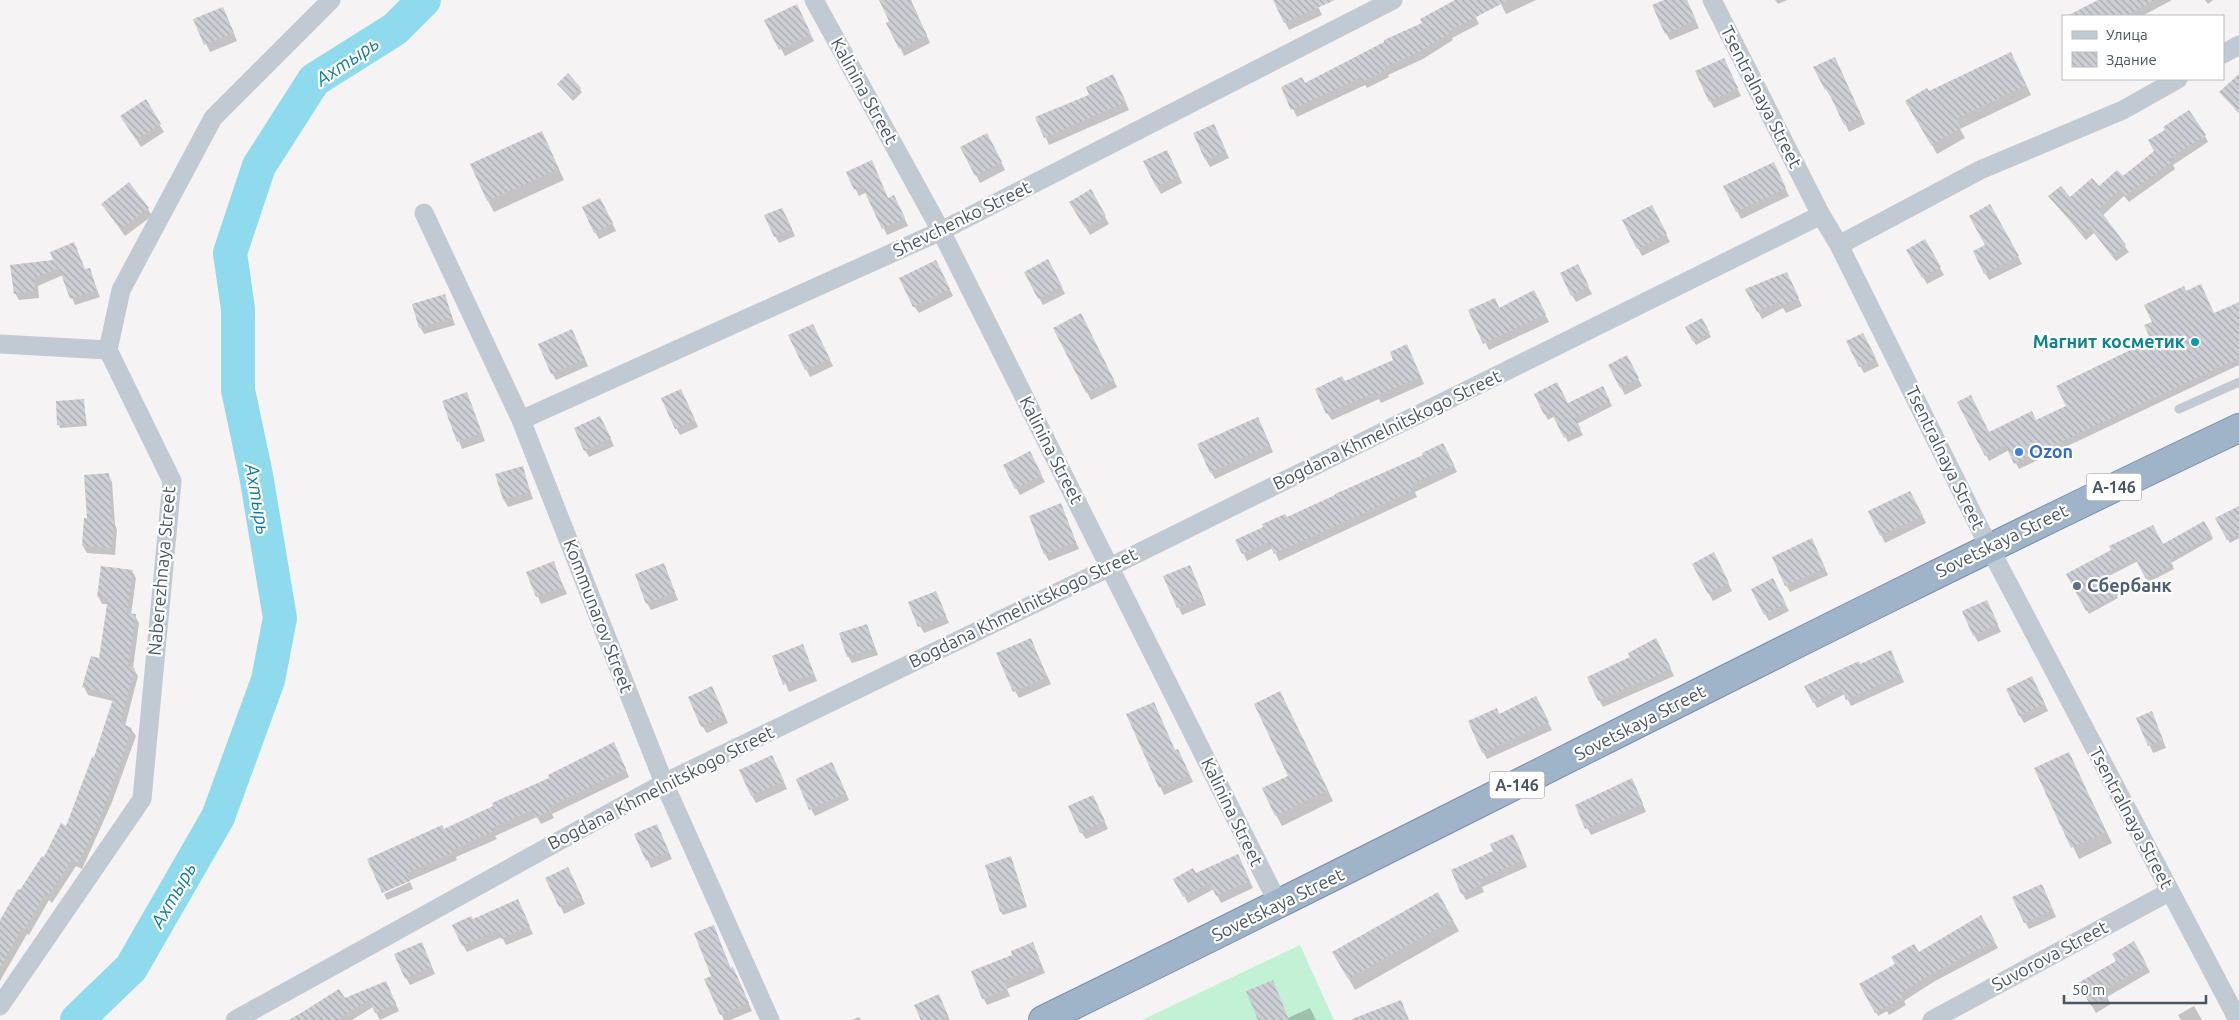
<svg xmlns="http://www.w3.org/2000/svg" width="2239" height="1020" viewBox="0 0 2239 1020" font-family="Ubuntu,sans-serif">
<style>
.grass{fill:#c3f1d5}
.shadow{fill:#0003}
.lines{fill:none;stroke-linecap:round;stroke-linejoin:round}
.river{stroke:#90daee;stroke-width:34}
.building{fill:url(#building-back-hatch)}
.trunk-casing{stroke:#7690ad;stroke-width:30}
.service{stroke:#c1cad2;stroke-width:9}
.minor{stroke:#c1cad2;stroke-width:19}
.trunk{stroke:#9fb4c9;stroke-width:28}
.culture-dot{fill:#0f9aa8;stroke:#fff;stroke-width:2}
.shop-dot{fill:#3f7fe0;stroke:#fff;stroke-width:2}
.service-dot{fill:#5c6f8a;stroke:#fff;stroke-width:2}
.labels{text-anchor:middle;stroke-width:4.5;stroke-linejoin:round;paint-order:stroke}
.shield{fill:#fff;stroke:#808990;stroke-width:1}
.shield-label{font-size:16px;font-weight:bold;fill:#4a5661}
.street-label{font-size:18px;fill:#4a5661;stroke:#fff}
.culture-label{font-size:18px;font-weight:bold;fill:#0d838f;stroke:#fff;text-anchor:end}
.shop-label{font-size:18px;font-weight:bold;fill:#366cbe;stroke:#fff;text-anchor:start}
.service-label{font-size:18px;font-weight:bold;fill:#4e5e75;stroke:#fff;text-anchor:start}
.water-label{font-size:19px;font-style:italic;fill:#0c7c9b;stroke:#fff}
</style>
<defs>
<pattern id="building-back-hatch" width="6" height="6" patternUnits="userSpaceOnUse" patternTransform="scale(1.25)"><rect width="6" height="6" fill="#cdcfd5"/><path d="M-1 5l2 2M0 0l6 6M5-1l2 2" fill="none" stroke="#a8abb0"/></pattern>
</defs>
<rect width="100%" height="100%" fill="#f5f3f3"/>
<!-- grass -->
<path class="grass" d="M1300,945L1334,1020H1142Z"/>
<!-- shadow -->
<path class="shadow" d="M880,0H911L930,43L904,56Z
M1274,0H1315L1322,15L1289,30Z
M1457,0H1467L1479,24L1452,38L1453,40L1423,59L1388,75L1389,77L1367,88L1365,85L1297,117L1282,87L1305,84L1424,24Z
M1499,0H1536L1506,14Z
M1667,0H1686L1699,28L1670,40L1666,33Z
M1775,0H1787L1778,4Z
M2101,0H2172L2142,16H2085L2082,10Z
M2205,0H2213L2208,4Z
M800,13L814,41L785,56L766,21Z
M226,15L237,41L210,52L195,20Z
M2016,63L2031,95L1960,129L1965,138L1937,154L1907,102Z
M1838,65L1865,124L1849,132L1832,96H1830L1826,89Z
M1727,67L1741,96L1714,108L1710,101Z
M568,75L582,92L573,101L558,84Z
M2239,81V114L2221,92Z
M1117,83L1129,110L1049,145L1037,117Z
M145,101L164,132L141,147L126,123Z
M1214,125L1229,158L1210,167L1206,160Z
M542,133L564,180L494,212L488,201Z
M2205,136L2208,142L2173,165L2175,169L2129,202L2124,196L2102,216L2129,252L2116,261L2094,233L2086,240L2050,197L2070,198L2098,188Z
M991,142L1005,170L980,183L962,148Z
M1171,159L1182,183L1161,194L1157,187Z
M1777,171L1789,196L1741,219L1725,187Z
M847,172L898,204L908,226L887,235L867,192L859,196Z
M1090,191L1109,224L1090,235L1071,202Z
M102,204L148,209L152,216L125,236Z
M1990,205L2022,264L1989,280L1985,273Z
M604,207L616,231L599,239L595,232Z
M1656,214L1670,242L1642,256L1624,221Z
M786,216L795,236L779,243L775,236Z
M1925,241L1944,275L1927,284L1908,250Z
M55,261L86,270L89,269L100,297L75,305L63,275L38,286L39,298L19,300L15,293Z
M1052,267L1065,294L1043,305L1039,298Z
M940,268L953,296L919,313L914,306Z
M1581,273L1592,294L1576,302L1572,295Z
M1790,281L1802,306L1786,313L1783,308L1762,319L1747,290Z
M2187,293L2214,315L2239,303V365L2019,469L2009,450L1989,461L1986,455L1989,433L2036,422L2068,407L2153,341L2154,322Z
M445,296L455,325L424,334L420,327Z
M1537,299L1549,322L1489,350L1470,311L1495,300L1500,309Z
M1702,319L1711,337L1696,345L1686,327Z
M1085,322L1117,387L1091,400L1055,329Z
M816,332L833,366L810,377L790,336Z
M575,338L588,366L556,380L552,373Z
M1867,341L1879,366L1864,373L1860,366Z
M1407,346L1424,384L1381,403L1379,399L1332,420L1327,413L1345,383L1395,360Z
M1630,363L1642,386L1625,395L1609,365Z
M466,393L485,441L462,449L444,402Z
M1605,393L1612,406L1577,424L1583,435L1568,442L1555,416L1548,420L1535,395L1568,405Z
M685,398L698,427L680,435L676,428Z
M83,400L87,426L60,428L59,425Z
M1258,418L1273,452L1215,479L1211,472Z
M604,425L614,446L589,457L585,450Z
M1447,451L1457,472L1415,492L1417,497L1279,561L1273,548L1247,561L1237,540Z
M1033,460L1045,482L1020,495L1016,488Z
M522,467L533,499L508,507L504,500Z
M108,475L112,482L115,525L117,529L115,555L87,553L83,546L88,520Z
M1914,499L1926,523L1885,543L1870,511Z
M1060,505L1079,549L1049,561L1045,554Z
M2239,507V538L2230,543L2217,519Z
M2204,522L2213,539L2171,563L2174,569L2149,582L2138,561L2107,577L2118,598L2089,614L2068,575L2113,551L2163,545Z
M1815,547L1828,575L1790,592L1786,585Z
M1717,561L1732,591L1713,601L1709,594Z
M553,563L567,594L541,604L528,573Z
M663,564L678,600L651,610L647,603Z
M132,571L136,578L131,615L135,616L139,623L133,668L138,676L125,726L131,729L136,736L112,802L82,869L76,866L52,903L49,900L29,935L27,934L0,981V923L67,828L95,759L113,701L88,695L84,687L100,659L108,604H102L98,596Z
M1193,573L1206,605L1182,615L1165,577Z
M1776,587L1789,611L1769,621L1765,614Z
M939,600L949,623L924,633L920,626Z
M1990,609L2001,632L1978,642L1974,635Z
M867,626L878,655L852,663L848,656Z
M803,646L817,681L789,692L774,656Z
M1034,647L1051,684L1019,698L1015,691Z
M1660,647L1674,676L1603,707L1599,700L1631,658Z
M1894,659L1904,682L1851,706L1845,694L1817,708L1814,702L1860,665Z
M2036,685L2048,711L2024,723L2020,716Z
M1280,692L1333,801L1282,826L1276,815L1290,776Z
M716,695L728,723L707,733L702,726Z
M1539,705L1552,730L1487,759L1483,752Z
M1128,714L1176,751L1178,750L1193,782L1164,795Z
M2138,718L2155,720L2166,748L2153,753Z
M617,750L629,777L552,814L554,818L541,824L537,817L495,836L497,839L456,857L457,860L383,892L444,830Z
M772,756L787,789L756,803L752,796Z
M2074,764L2112,843L2079,859L2035,769Z
M836,771L849,800L815,816L811,809Z
M1632,779L1646,812L1591,835L1587,828Z
M1096,803L1108,829L1086,839L1081,832Z
M660,832L672,859L651,868L636,834Z
M1517,842L1527,867L1482,887L1484,892L1466,900L1462,893Z
M1012,861L1027,907L1003,915L1001,912Z
M1241,863L1253,888L1221,903L1214,889L1188,903L1175,879Z
M572,876L585,904L564,914L547,879Z
M410,882L413,889L387,900L384,894Z
M2045,892L2056,917L2029,929L2025,922Z
M1438,894L1459,931L1355,990L1334,952Z
M521,908L533,934L506,945L502,937L467,952L463,945L473,921Z
M1980,917L1998,948L1935,981L1904,1001L1906,1005L1889,1015L1887,1011L1878,1016L1861,984L1919,954Z
M717,934L731,969L737,976L752,1011L730,1020H724L706,980L712,977Z
M2133,943L2150,972L2107,997L2111,1004L2096,1013L2079,984L2117,961Z
M425,951L435,974L410,985L406,978Z
M1036,951L1045,973L1007,989L1010,996L987,1005L983,998Z
M386,982L399,1011L380,1020L373,1007L352,1020H289L339,991L345,1000Z
M1272,982L1288,1018L1310,1008L1316,1020H1259Z
M939,996L950,1020H922Z
M2194,1006L2202,1020H2181L2178,1015Z
M859,1017L861,1020H852Z"/>
<g class="lines">
<!-- river -->
<path class="river" d="M77,1020L131,968L218,817L268,680L280,618L256,475L238,390V309L230,253L259,166L314,80L395,29L424,0"/>
</g>
<!-- building -->
<path class="building" d="M879,0H909L927,35L899,49L886,23L889,21Z
M1273,0H1335L1284,23Z
M1455,0H1509L1449,31L1450,33L1419,52L1385,67L1386,70L1362,82L1360,78L1291,110L1281,87L1302,77L1305,83L1384,42V40L1422,23L1420,19Z
M1664,0H1687L1696,20L1665,34L1652,5Z
M2098,0H2155L2125,16H2067Z
M797,4L811,34L779,50L764,20Z
M223,7L234,33L204,45L193,19Z
M2011,52L2026,85L1956,119L1961,128L1931,145L1905,101L1927,88L1929,91Z
M1835,57L1862,117L1844,125L1827,89L1825,90L1813,67Z
M1724,58L1738,88L1709,102L1695,71Z
M568,73L581,88L571,98L557,84Z
M1113,74L1126,102L1044,138L1035,117L1089,95L1086,87Z
M2239,74V113L2219,92Z
M146,99L161,124L136,140L120,116Z
M2189,110L2206,135L2170,158L2172,162L2125,196L2120,190L2099,209L2126,245L2112,256L2090,227L2082,234L2048,196L2061,186L2070,197L2092,178L2099,186L2117,170L2123,176L2154,151L2148,140L2165,130L2163,127Z
M1214,124L1226,151L1205,160L1193,133Z
M542,131L559,169L487,201L470,164Z
M987,133L1002,162L975,176L960,147Z
M1167,150L1179,176L1156,187L1143,161Z
M872,160L888,198L894,195L905,218L882,229L862,186L854,190L846,172Z
M1774,162L1786,188L1736,212L1723,186Z
M129,182L149,208L121,229L101,204Z
M1091,189L1106,216L1085,228L1069,202Z
M600,198L613,223L594,233L582,207Z
M1990,204L2019,256L1984,274L1973,251L1985,245L1969,216Z
M1652,205L1667,234L1637,249L1622,220Z
M782,208L792,229L774,237L764,215Z
M1925,239L1941,267L1922,278L1906,250Z
M74,242L85,269L90,268L97,290L70,299L59,268L34,278L36,291L14,294L10,265L53,260L50,252Z
M1048,259L1062,286L1038,299L1024,272Z
M936,260L950,289L913,307L899,278Z
M1578,264L1589,286L1571,296L1560,273Z
M1787,272L1799,298L1780,307L1778,302L1757,312L1745,289Z
M2201,284L2214,313L2239,302V358L2014,464L2005,445L1985,456L1957,402L1971,395L1989,432L2032,411L2036,420L2066,406L2056,386L2151,340L2144,325L2152,322L2144,305L2184,286L2186,291Z
M1534,290L1546,314L1483,344L1468,310L1495,298L1499,308Z
M445,294L452,318L419,328L412,304Z
M1081,313L1114,380L1086,393L1053,328Z
M1702,318L1710,333L1693,342L1685,327Z
M813,324L830,359L805,370L788,335Z
M572,329L585,359L551,374L538,344Z
M1863,333L1876,358L1859,367L1846,341Z
M1407,344L1421,377L1375,396L1374,393L1326,414L1315,389L1342,376L1345,381L1393,360L1390,352Z
M1627,355L1639,378L1620,388L1608,365Z
M1557,382L1568,403L1603,386L1610,401L1575,418L1581,429L1564,438L1551,412L1544,415L1534,394Z
M681,389L695,420L675,429L661,398Z
M467,392L482,433L457,442L442,401Z
M84,399L86,423L57,425L56,401Z
M600,416L611,438L584,451L574,428Z
M1258,417L1270,445L1210,473L1197,444Z
M1443,443L1454,465L1412,484L1414,490L1274,554L1269,542L1242,554L1235,540L1263,527L1262,524L1285,514L1287,517L1335,495V494L1423,455L1422,453Z
M1030,451L1042,475L1015,489L1003,465Z
M523,466L530,492L503,500L495,474Z
M109,473L112,520H114L112,548L82,546L84,518H87L84,475Z
M1910,491L1923,516L1880,536L1868,511Z
M1061,503L1076,542L1044,555L1029,516Z
M2239,506V534L2227,540L2215,518Z
M2204,521L2212,535L2170,559L2173,566L2146,579L2135,558L2106,573L2118,595L2086,611L2066,574L2111,550L2109,546L2153,525L2163,544Z
M1812,538L1825,568L1785,586L1772,557Z
M1714,552L1729,583L1708,594L1692,564Z
M554,561L563,587L536,597L526,572Z
M664,563L675,592L646,604L635,574Z
M1190,565L1203,597L1177,608L1163,576Z
M101,566L133,570L127,613L136,614L128,666L135,668L120,723L132,728L109,795L94,832L78,863L72,860L48,896L45,894L25,929L22,928L0,968V920L18,889L20,890L42,856L44,857L61,823L66,826L92,757H94L114,696L82,687L91,656L99,658L108,598L97,597Z
M1773,578L1786,604L1764,615L1751,589Z
M936,591L946,615L918,627L908,602Z
M1987,600L1998,624L1973,636L1962,611Z
M867,624L875,648L847,657L839,633Z
M1031,638L1047,677L1013,692L996,653Z
M1656,638L1671,668L1643,683L1642,681L1598,701L1587,677L1630,657L1628,653Z
M803,644L814,674L783,685L772,656Z
M1891,650L1901,675L1846,700L1841,688L1813,703L1804,686L1859,661L1860,664Z
M2032,676L2045,704L2019,716L2006,689Z
M712,686L725,716L701,727L688,697Z
M1280,691L1328,790L1275,816L1262,788L1288,776L1254,704Z
M1536,696L1549,722L1482,753L1468,721L1497,708L1499,714Z
M1154,702L1175,750L1178,749L1190,775L1159,788L1126,714Z
M2152,711L2163,740L2148,746L2136,718Z
M614,742L626,769L549,807L551,810L536,818L532,810L492,828L494,831L453,850L454,852L406,874L410,881L382,893L367,859L442,825L444,829L493,806L492,803L549,778L548,775Z
M2069,752L2106,832L2071,848L2034,768Z
M772,755L784,781L751,796L739,770Z
M832,762L846,793L809,810L796,779Z
M1632,778L1643,804L1585,829L1575,805Z
M1093,795L1105,821L1080,833L1068,806Z
M657,824L669,852L646,861L634,834Z
M1513,834L1524,860L1479,880L1481,885L1461,894L1451,870L1493,851L1490,844Z
M1238,854L1250,881L1216,896L1210,883L1183,897L1173,879L1193,868L1196,873Z
M1011,856L1026,904L1000,912L985,865Z
M568,867L582,897L559,907L545,878Z
M2042,884L2053,910L2024,923L2012,897Z
M1438,892L1453,920L1348,979L1332,952Z
M518,899L530,926L501,939L497,930L462,946L452,925L471,916L473,919Z
M1981,915L1995,941L1931,974L1901,993L1903,998L1875,1013L1859,984L1895,964L1891,957L1914,944L1919,952Z
M714,925L730,968L733,967L749,1003L720,1015L704,979L711,976L694,933Z
M2134,941L2147,965L2104,990L2108,997L2091,1006L2078,983L2116,961L2112,954Z
M422,942L432,967L405,979L394,954Z
M1033,942L1042,966L1004,981L1007,989L982,999L971,971L1012,955L1011,951Z
M1273,980L1289,1020H1258L1246,991Z
M386,981L396,1004L375,1013L369,1000L337,1020H290L339,989L345,998Z
M939,994L948,1016L939,1020H921L914,1005Z
M1401,1000L1409,1020H1352V1019Z"/>
<g class="lines">
<!-- trunk casing -->
<g class="trunk-casing">
<path id="trunk" d="M1043,1020C1443,825 1837,618 2239,428"/>
</g>
<!-- service -->
<path class="service" d="M2179,409L2239,382"/>
<!-- minor -->
<path class="minor" d="M814,0L941,231L1279,905
M1712,0L1821,215L1839,245L1989,547L2238,1020
M2223,54L2239,45
M424,213L521,420L664,783L770,1020
M1839,245L1980,170L2123,110L2178,79
M0,344L108,350
M521,420L941,231L1393,0
M0,1006L142,799L172,481L108,350L121,290L213,118L331,0
M235,1020L664,783L1110,567L1821,215
M1932,1020L2169,892"/>
<!-- trunk -->
<use href="#trunk" class="trunk"/>
</g>
<!-- markers -->
<circle class="culture-dot" cx="2195" cy="342" r="5"/>
<circle class="shop-dot" cx="2019" cy="452" r="5"/>
<circle class="service-dot" cx="2077" cy="586" r="5"/>
<g class="labels">
<!-- shield labels -->
<g class="shield">
<rect x="2086.5" y="473.5" width="55" height="27" rx="4"/>
<rect x="1489.5" y="771.5" width="55" height="27" rx="4"/>
</g>
<g class="shield-label">
<text x="2114" y="493">А-146</text>
<text x="1517" y="791">А-146</text>
</g>
<!-- street labels -->
<g class="street-label">
<text transform="translate(864 91) rotate(61)" y="6">Kalinina Street</text>
<text transform="translate(1761 97) rotate(63)" y="6">Tsentralnaya Street</text>
<text transform="translate(962 219) rotate(-26)" y="6">Shevchenko Street</text>
<text transform="translate(1387 430) rotate(-26)" y="6">Bogdana Khmelnitskogo Street</text>
<text transform="translate(1051 450) rotate(63)" y="6">Kalinina Street</text>
<text transform="translate(1945 458) rotate(64)" y="6">Tsentralnaya Street</text>
<text transform="translate(2002 541) rotate(-26)" y="6">Sovetskaya Street</text>
<text transform="translate(162 571) rotate(-85)" y="6">Naberezhnaya Street</text>
<text transform="translate(1023 608) rotate(-26)" y="6">Bogdana Khmelnitskogo Street</text>
<text transform="translate(598 616) rotate(69)" y="6">Kommunarov Street</text>
<text transform="translate(1640 723) rotate(-27)" y="6">Sovetskaya Street</text>
<text transform="translate(661 788) rotate(-27)" y="6">Bogdana Khmelnitskogo Street</text>
<text transform="translate(1232 812) rotate(64)" y="6">Kalinina Street</text>
<text transform="translate(2131 818) rotate(62)" y="6">Tsentralnaya Street</text>
<text transform="translate(1278 905) rotate(-26)" y="6">Sovetskaya Street</text>
<text transform="translate(2050 956) rotate(-28)" y="6">Suvorova Street</text>
</g>
<!-- culture labels -->
<g class="culture-label">
<text x="2185" y="348">Магнит косметик</text>
</g>
<!-- shop labels -->
<g class="shop-label">
<text x="2029" y="458">Ozon</text>
</g>
<!-- service labels -->
<g class="service-label">
<text x="2087" y="592">Сбербанк</text>
</g>
<!-- water labels -->
<g class="water-label">
<text transform="translate(347 61) rotate(-34)" y="7">Ахтырь</text>
<text transform="translate(258 499) rotate(80)" y="7">Ахтырь</text>
<text transform="translate(173 895) rotate(-60)" y="7">Ахтырь</text>
</g>
</g>
<!-- legend -->
<rect x="2062" y="15" width="162" height="65" fill="#ffffff" stroke="#b7bbc0"/>
<rect x="2072" y="31" width="25" height="8" fill="#c1cad2" stroke="#b7bbc0"/>
<text x="2106" y="40" font-size="15" fill="#4a5661">Улица</text>
<rect x="2072" y="52" width="25" height="15" fill="url(#building-back-hatch)" stroke="#b7bbc0"/>
<text x="2106" y="65" font-size="15" fill="#4a5661">Здание</text>
<!-- scale -->
<path d="M2064 995v8h142v-8" fill="none" stroke="#4a5661" stroke-width="2.5"/>
<text x="2072" y="995" font-size="15" fill="#4a5661" stroke="#ffffff" stroke-width="4" paint-order="stroke">50 m</text>
</svg>
